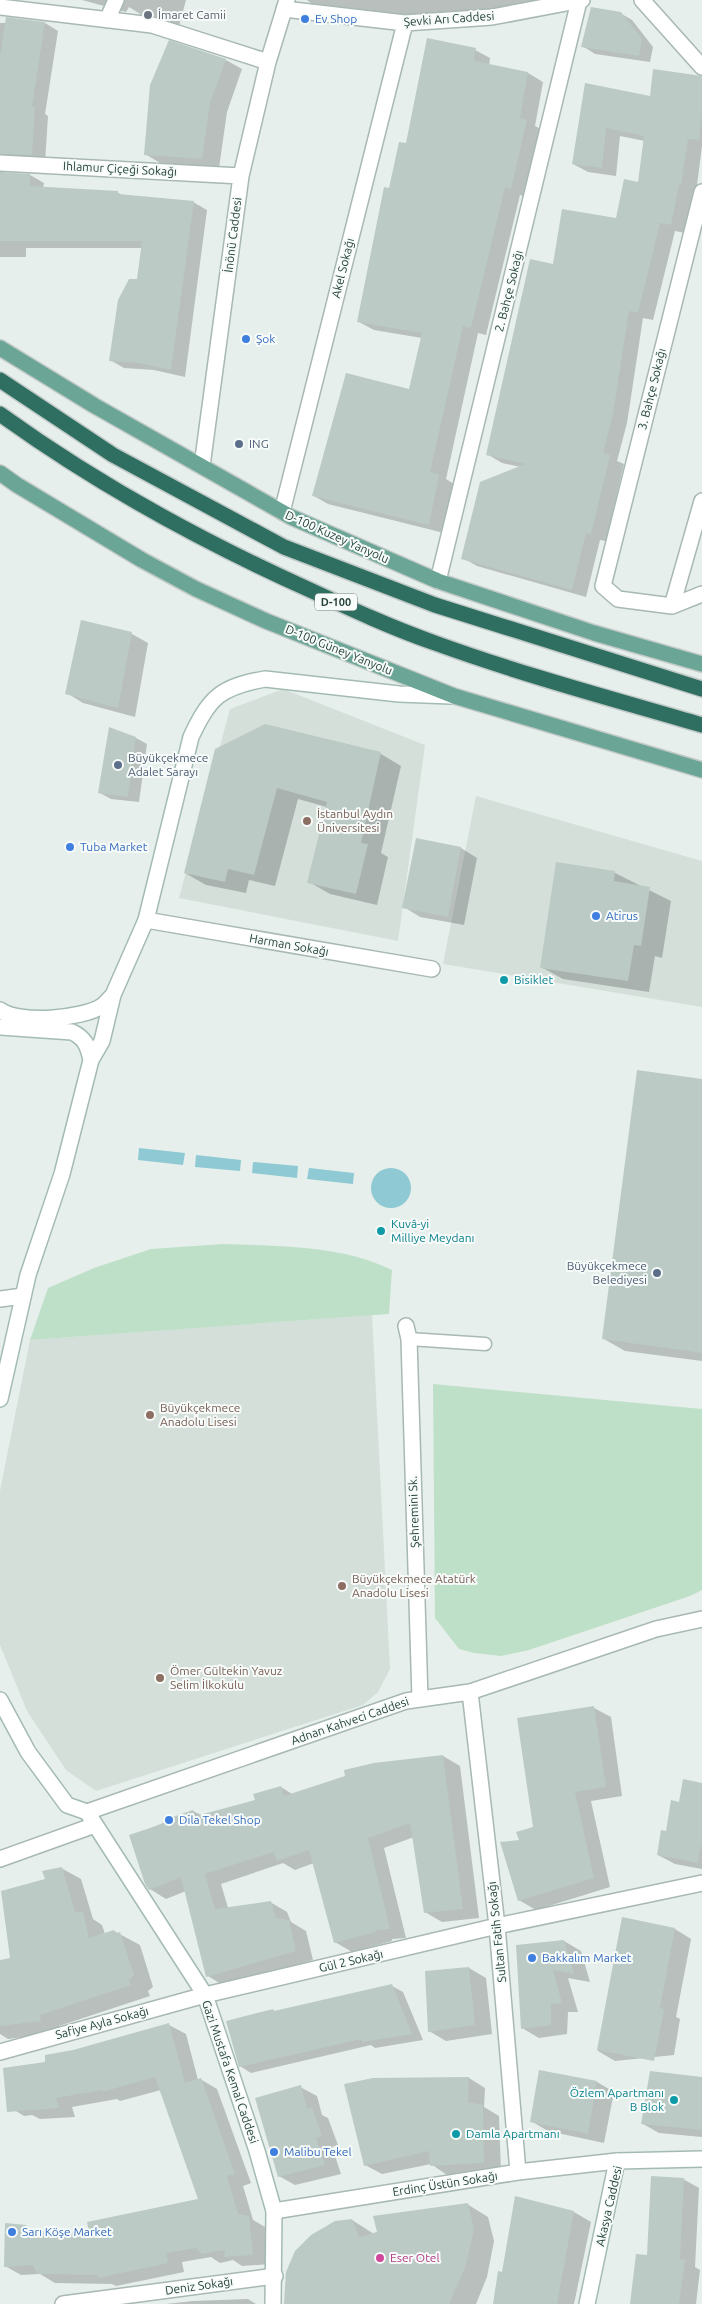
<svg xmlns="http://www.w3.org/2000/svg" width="702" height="2304" viewBox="0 0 702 2304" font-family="Ubuntu,sans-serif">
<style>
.built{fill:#d4dfda}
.green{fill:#bfe0c8}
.water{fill:#8ec9d4}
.shadow{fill:#0003}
.building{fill:#bbcac4}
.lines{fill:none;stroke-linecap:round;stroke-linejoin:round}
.lane-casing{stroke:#a8b8b2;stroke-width:15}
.street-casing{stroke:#a8b8b2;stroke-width:18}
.secondary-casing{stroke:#a4bbb3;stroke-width:18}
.primary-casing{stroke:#c2cac8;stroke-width:18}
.highway-casing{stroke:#c2cac8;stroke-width:18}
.lane{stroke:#fff;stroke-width:12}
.street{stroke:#fff;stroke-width:15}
.secondary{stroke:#fff;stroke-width:15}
.primary{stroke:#6aa596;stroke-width:15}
.highway{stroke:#2f6f62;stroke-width:15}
.worship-dot{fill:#6b7280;stroke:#f7fbf9;stroke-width:2}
.shop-dot{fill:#3f7fe0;stroke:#f7fbf9;stroke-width:2}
.service-dot{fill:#5c6f8a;stroke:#f7fbf9;stroke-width:2}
.education-dot{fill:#8d6e63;stroke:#f7fbf9;stroke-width:2}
.culture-dot{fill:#0f9aa8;stroke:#f7fbf9;stroke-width:2}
.hotel-dot{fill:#d1479c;stroke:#f7fbf9;stroke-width:2}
.labels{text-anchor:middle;stroke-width:4;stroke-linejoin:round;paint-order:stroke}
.shield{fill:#f7fbf9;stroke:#637a73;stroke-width:1}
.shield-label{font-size:11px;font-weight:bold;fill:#24423a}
.worship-label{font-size:12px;fill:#5b616d;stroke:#f7fbf9;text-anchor:start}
.shop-label{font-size:12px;fill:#366cbe;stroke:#f7fbf9;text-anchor:start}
.street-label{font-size:12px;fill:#24423a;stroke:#f7fbf9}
.service-label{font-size:12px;fill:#4e5e75;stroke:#f7fbf9;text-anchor:start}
.education-label{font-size:12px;fill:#785e54;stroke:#f7fbf9;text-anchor:start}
.culture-label{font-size:12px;fill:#0d838f;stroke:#f7fbf9;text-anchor:start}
.hotel-label{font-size:12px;fill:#b23c85;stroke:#f7fbf9;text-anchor:start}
</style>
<rect width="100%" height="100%" fill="#e6efeb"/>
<!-- built -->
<path class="built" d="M283,689L425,745L398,941L179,898L230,709Z
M476,796L702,861V1007L443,964Z
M372,1315L390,1669L378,1692L363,1705L96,1791L66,1770L27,1711L0,1645V1491L30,1340Z"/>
<!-- green -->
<path class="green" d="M223,1244C277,1246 342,1245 392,1270L389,1314L30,1340L48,1288L94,1268L151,1249Z
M433,1384L702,1409V1590L690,1596L529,1650L501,1656L474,1653L459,1649L435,1618Z"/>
<!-- water -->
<path class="water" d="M139,1148L185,1153L183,1165L138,1160Z
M196,1155L241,1160L240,1171L195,1167Z
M253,1162L298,1166L297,1178L252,1173Z
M371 1188a20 20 0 1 1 40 0a20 20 0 1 1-40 0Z
M309,1168L354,1173L353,1184L307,1179Z"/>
<!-- shadow -->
<path class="shadow" d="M82,0H186L179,26L145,17L129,7L126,12Z
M307,0H573L436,20L320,10Z
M620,13L632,20L653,47L650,62L595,54L584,47Z
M0,23H45L58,31L45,114L48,116L45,162L4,170L5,173L30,175L44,183L43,188L117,192L123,196L193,202L207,210L185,377L154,370L124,368L110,360L138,280L143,248H26V257H0Z
M475,50L490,58L489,66L528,73L543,82L535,126L541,129L526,197L520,195L486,335L478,333L446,479L454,484L444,533L328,504L314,496L410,391L422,338L374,330L359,322L390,189L407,145Z
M226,60L242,69L227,112L219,168L162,164L145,154Z
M702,78V146L696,193L693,192L685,233L675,231L653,320L643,318L627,423L617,461L624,464L606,541L600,540L586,597L477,566L463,558L521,467L502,463L487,454L554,265L617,219L639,184L645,141L620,136L616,176L588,172L573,164L586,84L651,97Z
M82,621L132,634L148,643L135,717L83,703L67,693Z
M265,725L381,754L401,766L381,853L388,857L377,905L330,894L309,882L327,807L298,799L275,886L249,880L246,893L206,885L185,873Z
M110,729L136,738L147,744L139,802L111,799L100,793Z
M461,848L477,858L464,925L420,917L404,907Z
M557,864L615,873L671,901L662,958L655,956L649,992L563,979L541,967Z
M702,1080V1361L625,1351L604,1339Z
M594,1708L611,1717L622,1796L591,1801L610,1887L536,1910L519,1900L521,1842L534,1828Z
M443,1756L460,1766L479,1918L442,1922L425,1912L414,1837L384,1848L406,1938L392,1939V1941L352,1952L335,1942L314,1863L295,1870L283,1863L221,1884L228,1908L270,1902L287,1912L291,1922L306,1931L313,1960L224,1986L208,1976L186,1891L166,1899L150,1889L131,1836L193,1811L201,1815L256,1801L281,1787L292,1794Z
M702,1784V1869L675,1864L658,1855L680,1803Z
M61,1868L81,1879L93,1919L102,1925L105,1934L114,1931L140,1945L153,1987L148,1991L150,1996L59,2026L60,2032L8,2039L0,2034V1961L11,1958L46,1880Z
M623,1919L675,1929L691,1939L676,2017L680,2019L674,2055L615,2061L598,2051Z
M564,1941L581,1951L590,1982L568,1978L578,2012H568L567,2034L539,2038L522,2028Z
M469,1968L486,1978L492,2034L446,2041L429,2031Z
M392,1986L403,1992L423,2040L375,2048L371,2045L251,2073L240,2066L273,2010L276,2012Z
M169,2025L186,2034L198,2080L200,2079L217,2089L251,2183L243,2186L253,2220L265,2227L270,2264L242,2266L233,2260L220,2263L211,2257L182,2262L184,2272L116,2286L112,2284L55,2283L40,2274L21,2275L5,2266L26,2226L37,2232L90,2233L200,2200L161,2090L120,2101L117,2099L72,2107L75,2117L40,2119L32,2115L24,2116L8,2106L46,2063L73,2052Z
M540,2071L597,2082L614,2092L604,2143L548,2131L531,2121Z
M469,2078L485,2088L484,2107L499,2116L501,2172L447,2175L431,2164L382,2174L365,2165Z
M702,2078V2137L659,2133L643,2124Z
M300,2087L317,2096L322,2115L328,2118L338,2145L332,2147L341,2174L295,2185L279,2176Z
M683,2179L699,2188L695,2267L700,2270L696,2304H631L649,2257Z
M516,2197L574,2212L591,2222L574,2304H494L503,2273Z
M467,2204L488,2217L494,2241L487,2277L476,2304H286L352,2220L374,2234Z
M248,2299L256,2304H166L193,2301Z"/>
<!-- building -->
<path class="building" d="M591,7L621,12L642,39L639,56L581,47Z
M6,17L45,22L32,107H35L32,155L0,154V56Z
M427,38L476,48L474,61L528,72L520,118L527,120L511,189L505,187L471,328L463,326L430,472L439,474L429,525L312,496L346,373L409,389L422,333L357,322L384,187L389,188L399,142L406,143Z
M169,40L226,59L210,103L202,159L144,155L150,85Z
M653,69L702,76V115L699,140L688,139L681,185H679L671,225L660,223L638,313L629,311L613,414L603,453L610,455L591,534L586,533L572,590L461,559L480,482L525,464L486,455L530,259L553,264L562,209L616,218L624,179L638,182L644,136L606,128L602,168L572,164L585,83L650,96Z
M0,172L30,174V186L118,191V194L194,201L171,370L139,363L109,361L118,300L129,279H137L142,241H0Z
M81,620L132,632L118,708L65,694Z
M265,724L381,752L361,843L368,844L356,894L307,883L327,802L277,788L254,875L228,869L225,882L184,873L215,749Z
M109,727L136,737L128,797L98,793Z
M416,838L461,847L448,917L402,908Z
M556,862L615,871L614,881L650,887L641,946L634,945L628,981L540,968Z
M637,1070L702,1079V1353L602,1339Z
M594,1706L606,1787L575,1792L594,1878L518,1901L500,1842L519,1840L516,1832L533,1827L517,1718Z
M443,1755L463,1909L424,1913L410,1823L368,1838L390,1929L376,1930V1932L334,1943L309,1850L277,1861L273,1852L205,1874L215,1909L271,1901L276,1918L289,1920L296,1951L206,1977L181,1877L149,1890L145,1884L129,1835L165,1823L164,1820L193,1810L196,1816L255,1800L253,1794L281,1786L284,1796L345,1776L344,1770L374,1763Z
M683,1779L702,1783V1841L698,1863L657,1855L661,1830L666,1831L671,1800L679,1802Z
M62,1867L75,1912H83L89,1938L114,1930L115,1934L120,1932L134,1975L129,1980L131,1985L40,2015L41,2021L0,2026V1960L10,1958L1,1891L45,1879L42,1871Z
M622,1917L675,1928L660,2008L664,2009L654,2061L597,2050Z
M564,1940L574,1974L553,1970L562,2003L551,2004V2025L521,2029L516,1945Z
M469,1967L475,2025L428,2032L425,1971Z
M392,1984L412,2034L362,2042V2039L239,2067L226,2021L273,2009L274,2011Z
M169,2023L185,2083L201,2078L235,2174L227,2176L238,2214L249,2216L253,2255L224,2257L225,2250L202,2254L196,2248L166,2253L168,2263L98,2278V2275L37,2274L33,2265L4,2267L5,2223L26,2225L32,2231L89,2232L87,2222L198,2199L155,2077L102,2092V2090L56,2098L59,2108L7,2112L3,2068L45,2062V2055L73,2050Z
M539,2070L597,2081L588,2134L530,2122Z
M650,2071L702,2077V2130L641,2124Z
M469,2077L468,2102L483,2105L484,2163L430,2166L429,2151L364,2166L344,2084L373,2078Z
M301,2085L307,2109L312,2107L322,2136L316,2138L325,2165L278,2177L255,2098Z
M651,2176L684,2178L680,2259L685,2260L679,2304H630L636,2254L647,2255Z
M515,2196L574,2211L557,2304H493L498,2271L502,2272Z
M468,2203L474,2229L466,2265L449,2304H284L286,2272L295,2251L311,2235L335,2221L352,2219L359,2237L377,2232L373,2216Z"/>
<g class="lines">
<!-- lane casing -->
<g class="lane-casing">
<path id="lane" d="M409,1339L485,1344"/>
</g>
<!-- street casing -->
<g class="street-casing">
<path id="street" d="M642,0L702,67
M0,7L152,25L268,62
M284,9L405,23L492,17L582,0
M107,20L116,0
M0,163L241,176
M702,192L603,586L618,599L672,606L702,594
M202,466L241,176L268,62L287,0
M282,512L405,23
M438,581L579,1
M672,606L702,501
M146,920L432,969
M0,1299L23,1296
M406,1326L409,1339L420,1699
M470,1692L497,1926L518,2172
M87,1812L406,1701L470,1692L656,1629L702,1619
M0,1859L95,1825
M0,2052L205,1995L497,1926L702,1883
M274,2211L518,2172L617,2161
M63,2304L275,2276"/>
</g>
<!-- secondary casing -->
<g class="secondary-casing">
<path id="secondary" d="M0,1010C19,1024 82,1019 102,1006C106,1003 110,998 113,995
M0,1027L72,1032C85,1038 88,1046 91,1060
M0,1399L28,1275L62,1174L91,1060L102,1041L113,995L146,920L191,737C210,697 220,687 265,679L399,694L451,696
M0,1700L28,1752L67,1805L87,1812L205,1995L257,2151L274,2211L273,2304
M587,2304L617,2161L702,2159"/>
</g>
<!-- primary casing -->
<g class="primary-casing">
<path id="primary" d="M0,348L95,406L291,517L438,581L594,633L702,664
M0,473L17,485L142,560L196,589L266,621L454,696L702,770"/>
</g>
<!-- highway casing -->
<g class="highway-casing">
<path id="highway" d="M0,380L113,455L284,547L435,605L702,689
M0,414C97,484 201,541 310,590C351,609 392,628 435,643C523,675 613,699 702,725"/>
</g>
<!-- lane -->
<use href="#lane" class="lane"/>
<!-- street -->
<use href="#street" class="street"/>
<!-- secondary -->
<use href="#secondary" class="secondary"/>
<!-- primary -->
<use href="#primary" class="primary"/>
<!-- highway -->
<use href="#highway" class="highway"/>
</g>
<!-- markers -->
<circle class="worship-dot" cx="148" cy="15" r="5"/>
<g class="shop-dot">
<circle cx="305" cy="19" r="5"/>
<circle cx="246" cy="339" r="5"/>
<circle cx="70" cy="847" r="5"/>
<circle cx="596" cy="916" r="5"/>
<circle cx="169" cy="1820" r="5"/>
<circle cx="532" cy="1958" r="5"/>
<circle cx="274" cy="2152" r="5"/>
<circle cx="12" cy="2232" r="5"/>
</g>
<g class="service-dot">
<circle cx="239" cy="444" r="5"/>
<circle cx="118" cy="765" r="5"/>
<circle cx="657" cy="1273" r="5"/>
</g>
<g class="education-dot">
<circle cx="307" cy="821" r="5"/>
<circle cx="150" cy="1415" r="5"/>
<circle cx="342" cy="1586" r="5"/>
<circle cx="160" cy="1678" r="5"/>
</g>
<g class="culture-dot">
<circle cx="504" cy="980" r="5"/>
<circle cx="381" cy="1231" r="5"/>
<circle cx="674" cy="2100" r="5"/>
<circle cx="456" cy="2134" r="5"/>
</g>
<circle class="hotel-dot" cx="380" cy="2258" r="5"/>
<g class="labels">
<!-- shield labels -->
<rect class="shield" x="315" y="593.5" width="42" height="17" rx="4"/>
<g class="shield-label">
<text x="336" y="606">D-100</text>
</g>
<!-- worship labels -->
<g class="worship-label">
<text x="158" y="19">İmaret Camii</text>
</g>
<!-- shop labels -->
<g class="shop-label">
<text x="315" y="23">Ev Shop</text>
<text x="256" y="343">Şok</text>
<text x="80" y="851">Tuba Market</text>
<text x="606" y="920">Atirus</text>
<text x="179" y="1824">Dila Tekel Shop</text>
<text x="542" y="1962">Bakkalım Market</text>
<text x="284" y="2156">Malibu Tekel</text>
<text x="22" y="2236">Sarı Köşe Market</text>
</g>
<!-- street labels -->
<g class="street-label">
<text transform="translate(449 19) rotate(-4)" y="4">Şevki Arı Caddesi</text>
<text transform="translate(120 169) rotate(3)" y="4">Ihlamur Çiçeği Sokağı</text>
<text transform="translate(233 235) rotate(-83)" y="4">İnönü Caddesi</text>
<text transform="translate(343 268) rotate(-76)" y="4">Akel Sokağı</text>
<text transform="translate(509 291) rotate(-76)" y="4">2. Bahçe Sokağı</text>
<text transform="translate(652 389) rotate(-76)" y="4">3. Bahçe Sokağı</text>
<text transform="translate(337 537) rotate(24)" y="4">D-100 Kuzey Yanyolu</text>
<text transform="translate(339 650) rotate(22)" y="4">D-100 Güney Yanyolu</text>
<text transform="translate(289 945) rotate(10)" y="4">Harman Sokağı</text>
<text transform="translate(414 1512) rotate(-92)" y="4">Şehremini Sk.</text>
<text transform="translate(350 1721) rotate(-19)" y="4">Adnan Kahveci Caddesi</text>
<text transform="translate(497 1932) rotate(-96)" y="4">Sultan Fatih Sokağı</text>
<text transform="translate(351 1961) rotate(-13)" y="4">Gül 2 Sokağı</text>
<text transform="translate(102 2023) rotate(-15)" y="4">Safiye Ayla Sokağı</text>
<text transform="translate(230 2072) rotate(71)" y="4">Gazi Mustafa Kemal Caddesi</text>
<text transform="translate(445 2184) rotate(-9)" y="4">Erdinç Üstün Sokağı</text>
<text transform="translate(609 2206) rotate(-77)" y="4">Akasya Caddesi</text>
<text transform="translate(199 2286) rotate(-8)" y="4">Deniz Sokağı</text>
</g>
<!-- service labels -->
<g class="service-label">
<text x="249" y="448">ING</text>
<text x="128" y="762">Büyükçekmece<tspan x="128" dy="14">Adalet Sarayı</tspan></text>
<text x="647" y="1270" text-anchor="end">Büyükçekmece<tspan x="647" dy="14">Belediyesi</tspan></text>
</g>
<!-- education labels -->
<g class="education-label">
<text x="317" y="818">İstanbul Aydın<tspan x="317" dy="14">Üniversitesi</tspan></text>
<text x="160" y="1412">Büyükçekmece<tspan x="160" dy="14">Anadolu Lisesi</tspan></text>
<text x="352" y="1583">Büyükçekmece Atatürk<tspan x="352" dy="14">Anadolu Lisesi</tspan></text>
<text x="170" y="1675">Ömer Gültekin Yavuz<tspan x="170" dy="14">Selim İlkokulu</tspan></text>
</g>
<!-- culture labels -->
<g class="culture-label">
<text x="514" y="984">Bisiklet</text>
<text x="391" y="1228">Kuvâ-yi<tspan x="391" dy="14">Milliye Meydanı</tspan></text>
<text x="664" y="2097" text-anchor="end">Özlem Apartmanı<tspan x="664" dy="14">B Blok</tspan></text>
<text x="466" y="2138">Damla Apartmanı</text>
</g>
<!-- hotel labels -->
<g class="hotel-label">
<text x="390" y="2262">Eser Otel</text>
</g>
</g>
</svg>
